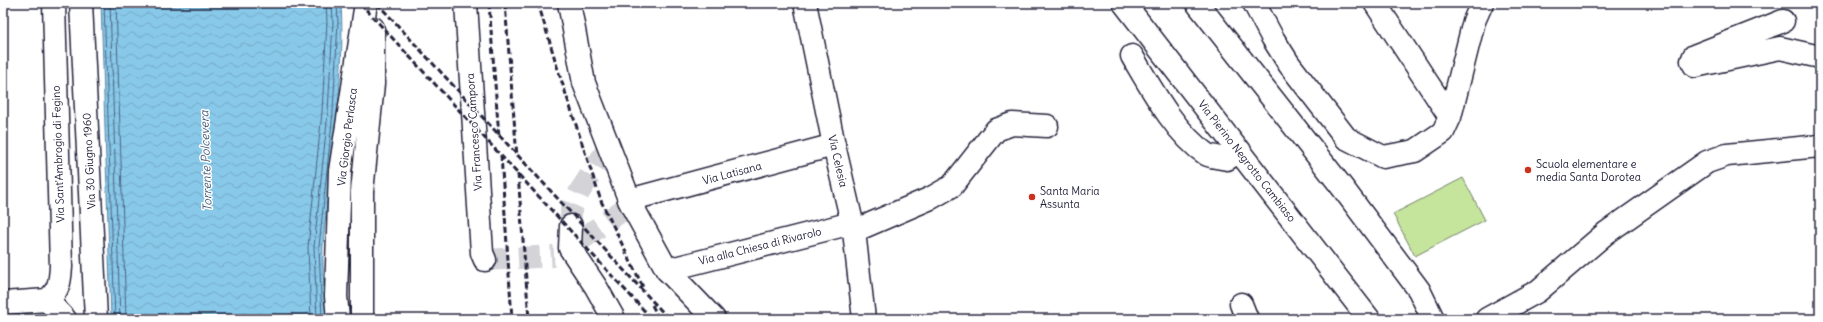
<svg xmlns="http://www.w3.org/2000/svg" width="1823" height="322" viewBox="0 0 1823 322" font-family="Delius,sans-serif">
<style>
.green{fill:#c5e49c;stroke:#74836c}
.water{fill:url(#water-waves);stroke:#5f86a3}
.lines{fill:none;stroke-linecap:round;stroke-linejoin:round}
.shore{stroke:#4b6481;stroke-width:1}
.minor-tunnel{stroke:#d3d3d8;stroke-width:22;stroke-dasharray:22 11;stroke-linecap:butt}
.minor-casing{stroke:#22223b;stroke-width:25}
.major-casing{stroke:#22223b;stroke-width:25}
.highway-casing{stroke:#22223b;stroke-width:25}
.minor{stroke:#fff;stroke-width:22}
.major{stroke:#fff;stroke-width:22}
.highway{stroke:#fff;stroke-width:22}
.rail{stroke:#22223b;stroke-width:3;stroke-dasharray:6 3;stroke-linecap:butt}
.poi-dot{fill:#c8321e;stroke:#fff;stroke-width:1.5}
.labels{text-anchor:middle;stroke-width:3;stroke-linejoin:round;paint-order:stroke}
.street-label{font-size:11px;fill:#22223b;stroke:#fff}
.poi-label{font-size:11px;fill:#22223b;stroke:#fff;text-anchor:start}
.water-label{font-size:12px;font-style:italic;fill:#465c78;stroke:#fff}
</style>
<defs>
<pattern id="water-waves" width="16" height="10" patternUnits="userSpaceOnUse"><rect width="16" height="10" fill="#88c8e9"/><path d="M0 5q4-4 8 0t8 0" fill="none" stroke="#75acc9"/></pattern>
</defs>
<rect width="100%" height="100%" fill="#fff"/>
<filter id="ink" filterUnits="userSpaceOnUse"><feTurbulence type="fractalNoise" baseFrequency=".025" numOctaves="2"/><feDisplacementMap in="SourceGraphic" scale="8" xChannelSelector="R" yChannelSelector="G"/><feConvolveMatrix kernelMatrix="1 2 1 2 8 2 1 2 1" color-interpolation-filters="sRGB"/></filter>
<g filter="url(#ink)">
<!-- green -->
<path class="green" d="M1463,178L1485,220L1415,256L1393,214Z"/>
<!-- water -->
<path class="water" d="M101,3H341C346,84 329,165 323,246C322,270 325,295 326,319H111Z"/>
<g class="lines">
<!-- shore -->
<path class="shore" d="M104,3L115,319
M110,3L120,319
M116,3L126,319
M311,319L308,247L322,112L327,22L326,3
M317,319L314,247L328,112L333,22L332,3
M322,319L319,247L333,112L338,22L337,3"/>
<!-- minor-tunnel -->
<path class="minor-tunnel" d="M571,226V210L580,191L608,148
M581,240L631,204
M485,260L554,256"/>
<!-- minor casing -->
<g class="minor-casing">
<path id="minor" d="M466,3L482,253L485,260
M1124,3L1369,319
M1254,3L1272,37L1289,64L1346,138L1383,157L1415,151L1443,132L1450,117L1474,21L1482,3
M1375,3L1450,117
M1783,21L1694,56L1692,61L1695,66L1780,48L1820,57
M1132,56C1151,88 1175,133 1206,154C1211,157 1220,157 1227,159L1240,151
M629,200L834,145
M854,231L931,198L952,186L996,130L1012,124L1047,126
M570,248L596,287L614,319
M570,248L571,226
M667,270L852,223
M47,300C59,291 60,282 61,267L54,3
M3,303L47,300L65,319
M1241,304L1247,319
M1487,319L1538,291L1606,233L1707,162L1727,155L1820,146"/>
</g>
<!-- major casing -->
<g class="major-casing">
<path id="major" d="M81,3L96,319
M569,3L584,83L631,204L667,270L714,319
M805,3L834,145L854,231L864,319
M338,319L336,296L340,171L366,3
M362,319V192L373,84V28"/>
</g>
<!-- highway casing -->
<g class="highway-casing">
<path id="highway" d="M1197,3L1342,187L1419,290L1433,319"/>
</g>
<!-- minor -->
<use href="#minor" class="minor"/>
<!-- major -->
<use href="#major" class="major"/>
<!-- highway -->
<use href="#highway" class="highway"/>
<!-- rail -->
<path class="rail" d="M360,3L652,319
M377,3L669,319
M489,3L499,137
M505,3L517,157
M538,3L559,73L601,201L643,287
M501,155L512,319
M518,174L529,319
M652,305L659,319"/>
</g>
</g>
<!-- markers -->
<g class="poi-dot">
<circle cx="1528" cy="170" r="4"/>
<circle cx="1032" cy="197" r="4"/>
</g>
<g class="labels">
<!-- street labels -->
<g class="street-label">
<text transform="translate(474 132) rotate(-94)" y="4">Via Francesco Campora</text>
<text transform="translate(347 137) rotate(-83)" y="4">Via Giorgio Perlasca</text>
<text transform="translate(58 154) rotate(-92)" y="4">Via Sant'Ambrogio di Fegino</text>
<text transform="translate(89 161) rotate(-93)" y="4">Via 30 Giugno 1960</text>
<text transform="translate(838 161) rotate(77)" y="4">Via Celesia</text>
<text transform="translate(1247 161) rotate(52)" y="4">Via Pierino Negrotto Cambiaso</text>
<text transform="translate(732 173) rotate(-15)" y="4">Via Latisana</text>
<text transform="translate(760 246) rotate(-14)" y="4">Via alla Chiesa di Rivarolo</text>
</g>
<!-- poi labels -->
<g class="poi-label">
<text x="1536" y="168">Scuola elementare e<tspan x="1536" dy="13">media Santa Dorotea</tspan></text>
<text x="1040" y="195">Santa Maria<tspan x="1040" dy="13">Assunta</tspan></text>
</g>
<!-- water labels -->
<g class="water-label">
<text transform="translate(206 161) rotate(-92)" y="4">Torrente Polcevera</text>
</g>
</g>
<!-- margin -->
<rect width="1823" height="322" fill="none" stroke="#fff" stroke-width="16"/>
<rect x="8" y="8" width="1807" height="306" fill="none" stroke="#22223b" stroke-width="1.5" filter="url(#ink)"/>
</svg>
